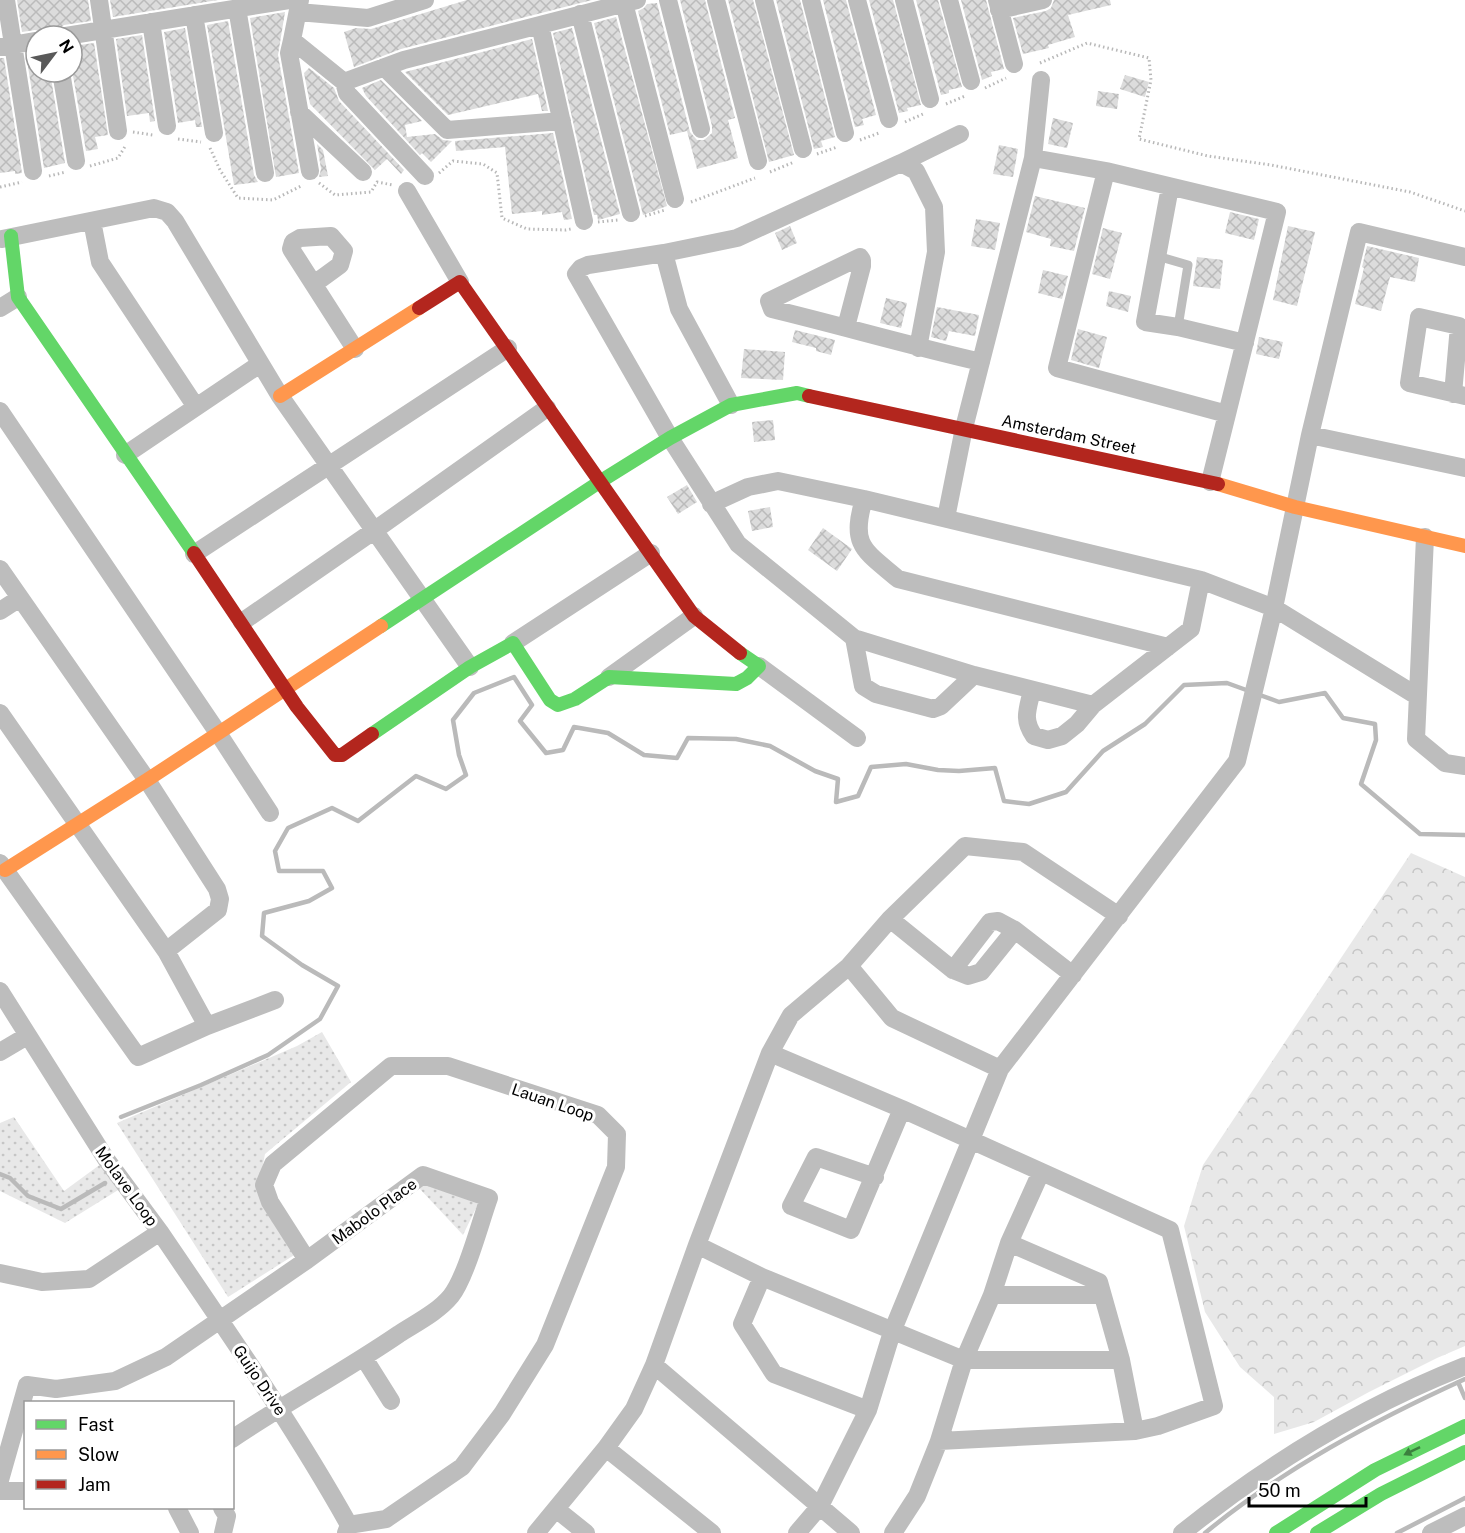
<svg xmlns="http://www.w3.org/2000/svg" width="1465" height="1533" viewBox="0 0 1465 1533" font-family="'Public Sans',sans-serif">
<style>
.forest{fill:url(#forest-crowns)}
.park{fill:url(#park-dots)}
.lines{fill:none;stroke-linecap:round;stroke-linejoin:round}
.stream{stroke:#bababa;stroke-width:4.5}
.building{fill:url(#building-cross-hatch)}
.path{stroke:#b8b8b8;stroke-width:3;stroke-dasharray:1.5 3;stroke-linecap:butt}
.lane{stroke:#bdbdbd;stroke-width:9}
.street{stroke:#bdbdbd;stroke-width:18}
.fast{stroke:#63d668;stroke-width:14}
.slow{stroke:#ff974d;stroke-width:14}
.jam{stroke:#b3261e;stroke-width:14}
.oneway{fill:#3b803e}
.labels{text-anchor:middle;stroke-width:6;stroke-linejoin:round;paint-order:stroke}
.street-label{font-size:16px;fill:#000;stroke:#fff}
</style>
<defs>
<pattern id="forest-crowns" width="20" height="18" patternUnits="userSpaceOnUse" patternTransform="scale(1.5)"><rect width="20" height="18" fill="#e8e8e8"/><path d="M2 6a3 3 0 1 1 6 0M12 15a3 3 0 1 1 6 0" fill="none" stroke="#c5c5c5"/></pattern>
<pattern id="park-dots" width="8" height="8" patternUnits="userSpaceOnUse" patternTransform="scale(1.5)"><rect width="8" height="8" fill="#e8e8e8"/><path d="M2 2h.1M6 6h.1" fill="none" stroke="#c5c5c5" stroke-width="1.8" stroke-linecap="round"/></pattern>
<pattern id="building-cross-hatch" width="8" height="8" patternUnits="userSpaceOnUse" patternTransform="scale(1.5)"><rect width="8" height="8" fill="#dcdcdc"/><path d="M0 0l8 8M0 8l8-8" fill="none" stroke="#bbb"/></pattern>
</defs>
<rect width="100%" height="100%" fill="#fff"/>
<!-- forest -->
<path class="forest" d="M1411,853L1465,877V1346L1437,1358L1369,1392L1314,1422L1274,1434V1397L1240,1367L1205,1312L1184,1226L1203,1165Z"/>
<!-- park -->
<path class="park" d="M322,1032L351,1082L265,1154L259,1185L299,1252L228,1297L117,1123L297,1046Z
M14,1117L64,1191L105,1161L123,1187L65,1223L0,1191V1123Z
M426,1181L478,1204L463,1235L419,1188Z"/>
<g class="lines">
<!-- stream -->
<path class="stream" d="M1257,694L1279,702L1325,693L1343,718L1375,724L1376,740L1361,784L1420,834L1465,835
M121,1117L201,1085L268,1055L320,1019L338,986L302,965L262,936L264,913L309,901L332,888L323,871H279L275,851L288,828L332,808L358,821L416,776L446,789L466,775L459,755L453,720L474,693L514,677L532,705L520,721L546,753L563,750L574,727L608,733L644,755L677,758L688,738L736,739L770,746L815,771L838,779L836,802L858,796L871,767L906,764L938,770L959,771L995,768L1004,801L1029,804L1066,792L1103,751L1145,724L1184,685L1227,683L1249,691
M0,1174L10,1178L28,1196L61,1209L105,1183
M1458,1382L1465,1398
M1205,1533C1283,1469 1373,1421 1465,1379
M1397,1533L1465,1498"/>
</g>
<!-- building -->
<path class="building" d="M17,0H88L91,21L64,25L57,30L43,32L35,30L22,32Z
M110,0H218L113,17Z
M467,0H592L401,49L354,67L344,32L356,28L371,29Z
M680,0H705L735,118L728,120L738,158L697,169L687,131L670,135L638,11L644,8L647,4L657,3L690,132L697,140H704L712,133V126Z
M728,0H753L794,155L769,162Z
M776,0H800L835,137L821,141L823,147L814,149Z
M823,0H846L876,115L862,119L864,125L855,127Z
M869,0H893L921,105L907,108L908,111L899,113Z
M916,0H938L962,87L949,90V93L941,95Z
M961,0H986L1004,69L991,72L992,76L982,80Z
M1054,0H1110L1111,5L1068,15L1075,37L1048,45L1049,48L1023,54L1013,18L1046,11L1051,8Z
M285,12L278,55L299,173L276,177L250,18Z
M616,17L667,206L643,215L594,23Z
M228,21L254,175L258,182L234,185L207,25Z
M185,28L202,127H196L195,120L178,123L164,32Z
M572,28L620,214L598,220L597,215H594L553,33Z
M142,35L155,121L150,122L149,113L127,116L116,39Z
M532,39L548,111H542L538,94L448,115L405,72Z
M94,43L108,135L95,137L98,149L86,151L72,70V46Z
M35,53L36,72H50L65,163L44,168L26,54Z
M0,58H4L22,173L15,174V171L0,173Z
M309,68L334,88L339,101L404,170L401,174L387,159L375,170L310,104L304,73Z
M1125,75L1149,82L1145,97L1120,89Z
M381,80L422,121L405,125L407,137L435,134L443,140L452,141L431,162L422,153L420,155L366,96L362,88L364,87Z
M1098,91L1119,94L1117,109L1096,106Z
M1053,118L1073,123L1067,148L1048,144Z
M553,133L572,219L564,220L562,212L542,215V211L512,214L505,147L456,151L455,141Z
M317,144L323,150L328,176L319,177L321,169Z
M999,145L1018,149L1013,177L993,174Z
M1035,196L1085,208L1074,251L1050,246L1051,239L1026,232Z
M1230,212L1259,219L1254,240L1225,233Z
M976,219L1000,223L995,250L971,246Z
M790,226L797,243L782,250L775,233Z
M1288,226L1315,232L1297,306L1273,300Z
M1103,228L1122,233L1110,279L1092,274Z
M1367,246L1419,258L1415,282L1390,277L1381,311L1355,304L1364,268L1362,267Z
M1197,257L1223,260L1220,289L1193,286Z
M1043,270L1068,276L1062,299L1038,293Z
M1109,291L1131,296L1128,312L1106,306Z
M886,298L907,303L901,328L880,323Z
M937,307L979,315L975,336L949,331L946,341L931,337Z
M1078,329L1107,337L1099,368L1071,360Z
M795,330L835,340L831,355L816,351V348L792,342Z
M1259,337L1283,342L1279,359L1256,354Z
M744,349L785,352L783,380L741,378Z
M773,420L775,440L754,442L752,422Z
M687,485L697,502L678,514L667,497Z
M770,507L773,527L752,531L748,511Z
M823,528L852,549L837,571L808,550Z"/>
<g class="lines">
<!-- path -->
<path class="path" d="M1040,63L1087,43L1149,58L1151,80L1139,139L1208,156L1271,165L1410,192L1465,211
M985,88L1006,78
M946,104L965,96
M905,122L923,114
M133,132L153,135
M178,139L201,142
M860,140L879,133
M210,148L220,170L238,198L273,200L303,185
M817,154L837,147
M90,166L118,158L126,145
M770,172L794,162
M439,173L453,161L483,164L497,173L502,218L527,229L566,230L571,229
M49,176L66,172
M319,183L335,195L371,192L377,182L393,185
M0,187L22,182
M691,202L755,178
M645,216L665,210
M598,222L618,220"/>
<!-- lane -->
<path class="lane" d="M1157,256L1188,265L1178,327"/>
<!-- street -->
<path class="street" d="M6,0L33,171
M99,0L118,131
M300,0L292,40L344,82L404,60L637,0
M668,0L701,129
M716,0L758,161
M764,0L803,149
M811,0L845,133
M857,0L889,119
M904,0L930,99
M949,0L971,81
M997,0L1014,64
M624,3L675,199
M237,8L265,173
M999,10L1043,0
M298,12L368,18L425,0
M580,14L631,213
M194,15L214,133
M151,22L167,126
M540,25L584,221
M66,36L289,0
M292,40L289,53L310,171
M0,47L36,41
M384,67L447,130L562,121
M61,72L76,161
M344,82L347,93L425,176
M299,112L363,172
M1033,158L1106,171L1277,212L1227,414L1057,368L1106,171
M901,163L960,134
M1170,187L1145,322L1178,327L1245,343
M407,191L460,282
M92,221L100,262L196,407
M2,239L154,208L167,212L175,221L280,396L470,667
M664,253L679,309L731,405
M314,284L340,265L344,251L331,236L300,238L293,242L291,249L355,349
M0,308L18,297
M846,327L862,266V260L860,257L769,301L772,309C842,326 911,346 981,362
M918,348L936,252L934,207L916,171L901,163L737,238L664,253L588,265L581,268L576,274L670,438L738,544L854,638L974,675L1093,705
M1453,394L1459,326L1419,317L1409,383L1465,396
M0,411L218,733L270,813
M1310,435L1465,468
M125,455L260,364
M1210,482L1227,414
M711,504L748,487L778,481L864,499
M946,518L964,428L1033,158L1041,80
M1425,537L1416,739L1445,763L1465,766
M194,554L508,348
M0,569L147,780L217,889L220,899L218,910L166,951
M0,611L20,598
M242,622L375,530L547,408
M854,638L863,686L876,694L933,709L941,706L974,675
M513,643L651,553
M1168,647L898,579C864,550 850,546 864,499L1201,580L1274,608L1417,696
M759,666L857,738
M609,677L694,616
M1032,690C1028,709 1022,719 1034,736L1048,740L1062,736L1077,724L1093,705L1191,629L1201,580
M0,713L166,951L207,1026
M0,863L138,1057L207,1026L275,1000
M890,919L953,970L968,976L981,972L1015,930L1073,975
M849,966L892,1018L1000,1069
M953,970L990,922L998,921L1015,930
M0,991L106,1159L160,1232L89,1279L42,1282L0,1273
M0,1052L27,1036
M770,1053L902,1109L1170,1230L1214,1406L1158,1426L1135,1431L939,1441
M875,1177L816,1157L791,1206L851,1230L902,1109
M160,1232C225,1328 292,1423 349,1525L346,1533
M1009,1243L1099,1282L1121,1360L1135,1431
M697,1245L762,1277L964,1360H1121
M307,1260L270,1202L264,1185L273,1164L391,1066H448L598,1115L617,1134L616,1167L545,1345L502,1414L462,1467L386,1519L349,1525
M762,1277L742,1324L774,1374L868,1410
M992,1295H1102
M364,1358L391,1401
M654,1365L851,1533
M606,1448L712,1533
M0,1480L27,1385L56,1389L115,1381L166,1357L307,1260L423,1175L489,1198C480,1223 466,1277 451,1296C438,1312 416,1323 399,1334C345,1371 287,1402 232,1439
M0,1491H26
M177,1508L190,1533
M222,1508L227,1516L223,1533
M556,1509L586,1533
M536,1533L606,1448L634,1409L654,1365L697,1245L770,1053L791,1015L849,966L890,919L965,846L1023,852L1119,916
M797,1533L820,1506L868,1410L892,1332L1000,1069L1237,761L1274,608L1310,435L1359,232L1465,257
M893,1533L917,1496L939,1441L964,1360L992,1295L1009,1243L1041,1172
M1182,1533C1267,1465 1363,1406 1465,1366
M1431,1533L1465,1516"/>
<!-- fast -->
<path class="fast" d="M11,236L18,297L194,553
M381,626L601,481L670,438L731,405L797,393L809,396
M372,734L470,667L513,643L550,700L558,705L575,699L609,677L736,684L747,678L759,666L740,653
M1276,1533L1375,1470L1465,1426
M1317,1533L1381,1494L1465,1452"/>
<!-- slow -->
<path class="slow" d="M280,396L419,308
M1218,484L1295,507L1465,546
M5,870L147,780L381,626"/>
<!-- jam -->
<path class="jam" d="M419,308L460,282L694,616L740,653
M809,396L1218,484
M194,553L297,707L335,755H342L372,734"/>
</g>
<!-- one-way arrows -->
<defs><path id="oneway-solid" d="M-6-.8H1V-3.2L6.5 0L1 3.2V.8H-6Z" transform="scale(1.5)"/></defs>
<use class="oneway" href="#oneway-solid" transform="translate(1412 1451) rotate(154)"/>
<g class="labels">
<!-- street labels -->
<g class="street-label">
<text transform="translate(1069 434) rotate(12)" y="6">Amsterdam Street</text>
<text transform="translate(553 1102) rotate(19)" y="6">Lauan Loop</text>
<text transform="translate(127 1186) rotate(54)" y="6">Molave Loop</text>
<text transform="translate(374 1211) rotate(-36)" y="6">Mabolo Place</text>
<text transform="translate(260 1380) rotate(56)" y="6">Guijo Drive</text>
</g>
</g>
<!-- legend -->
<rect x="24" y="1401" width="210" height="108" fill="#ffffff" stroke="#999999" stroke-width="1.5"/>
<rect x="36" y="1420" width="30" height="9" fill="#63d668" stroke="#999999" stroke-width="1.5"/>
<text x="78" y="1431" font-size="18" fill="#000000">Fast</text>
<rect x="36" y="1450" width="30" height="9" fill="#ff974d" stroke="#999999" stroke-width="1.5"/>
<text x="78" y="1461" font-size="18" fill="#000000">Slow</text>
<rect x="36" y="1480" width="30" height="9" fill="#b3261e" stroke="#999999" stroke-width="1.5"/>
<text x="78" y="1491" font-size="18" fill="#000000">Jam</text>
<!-- north arrow -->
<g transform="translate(54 54) rotate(58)"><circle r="28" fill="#ffffff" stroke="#999999" stroke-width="1.5"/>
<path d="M0-4.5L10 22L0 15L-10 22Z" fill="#595959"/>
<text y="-9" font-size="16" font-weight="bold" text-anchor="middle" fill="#000000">N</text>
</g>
<!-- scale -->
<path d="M1249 1497v9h117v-9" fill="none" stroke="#000000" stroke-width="3"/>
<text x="1258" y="1497" font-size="18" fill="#000000" stroke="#ffffff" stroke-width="4.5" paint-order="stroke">50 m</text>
</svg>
